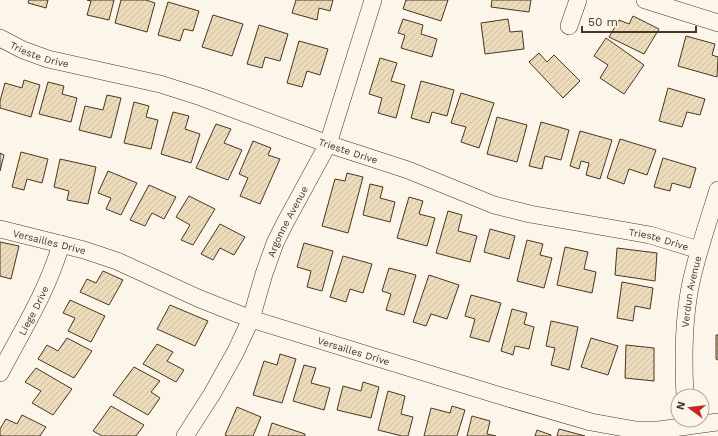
<svg xmlns="http://www.w3.org/2000/svg" width="718" height="436" viewBox="0 0 718 436" font-family="'Work Sans',sans-serif">
<style>
.building{fill:url(#building-hatch);stroke:#4a3520}
.lines{fill:none;stroke-linecap:round;stroke-linejoin:round}
.minor-casing{stroke:#4a3520;stroke-width:18}
.minor{stroke:#fbf6e9;stroke-width:17}
.labels{text-anchor:middle;stroke-width:3;stroke-linejoin:round;paint-order:stroke}
.street-label{font-size:10px;fill:#4a3520;stroke:#fbf6e9}
</style>
<defs>
<pattern id="building-hatch" width="6" height="6" patternUnits="userSpaceOnUse"><rect width="6" height="6" fill="#ecdcbc"/><path d="M-1 1l2-2M0 6l6-6M5 7l2-2" fill="none" stroke="#ccbda1"/></pattern>
</defs>
<rect width="100%" height="100%" fill="#fbf6e9"/>
<!-- building -->
<path class="building" d="M29,0H48L46,8L28,3Z
M87,0H114L109,20L87,15L91,1Z
M121,0H146L155,3L147,32L115,23Z
M296,0H333L330,11L319,8L317,20L292,13Z
M406,0H448L441,21L403,9Z
M492,0H531L529,12L491,7Z
M168,2L199,11L193,31L184,29L180,41L158,35Z
M213,15L243,24L232,56L202,47Z
M633,16L659,29L644,54L609,37L619,20L629,24Z
M403,19L423,25L421,34L437,39L432,57L401,48L405,35L398,33Z
M508,19L510,32L522,31L524,49L485,54L481,23Z
M259,25L288,34L280,61L265,57L262,68L247,64Z
M686,36L715,44L712,55L718,57L717,77L678,66Z
M606,38L644,65L624,94L600,78L608,65L594,56Z
M299,41L328,49L320,75L307,71L302,87L287,83Z
M539,53L547,62L554,55L580,81L563,98L529,62Z
M380,58L397,63L391,81L405,85L396,118L378,113L382,98L369,94Z
M24,80L40,85L31,117L0,108V101L5,83L22,88Z
M421,81L454,90L447,116L432,112L429,123L411,118Z
M48,82L64,86L62,94L77,98L71,122L39,114Z
M668,88L705,99L700,115L687,112L682,127L659,121Z
M461,93L494,103L479,148L461,142L466,127L451,123Z
M107,95L121,98L111,138L79,130L85,106L103,110Z
M134,102L149,106L146,117L158,120L151,149L124,143Z
M173,112L189,116L185,129L200,134L191,163L161,154Z
M497,117L527,125L517,162L487,154Z
M541,122L569,130L561,160L545,156L542,169L529,166Z
M216,124L231,129L224,143L242,150L228,180L196,168Z
M580,131L612,140L600,179L586,175L589,163L581,161L579,169L570,166Z
M620,139L656,150L647,175L629,169L624,184L607,178Z
M253,141L271,148L268,155L280,159L260,204L240,196L248,178L239,174Z
M21,152L48,159L42,183L27,179L24,190L12,187Z
M0,153L4,155L0,171Z
M663,158L696,168L690,188L672,183L670,191L654,187Z
M60,159L96,167L88,204L67,200L69,191L54,187Z
M108,171L137,183L121,215L106,209L111,198L98,193Z
M347,173L363,177L348,233L322,226L335,179L345,181Z
M370,184L383,187L380,198L395,202L390,222L363,215Z
M149,185L176,197L164,219L152,213L145,226L130,220Z
M189,196L215,209L193,245L181,240L190,225L176,217Z
M409,197L423,201L419,214L435,218L427,246L397,238Z
M448,211L462,215L458,231L477,236L470,262L436,253Z
M220,224L245,237L234,255L220,248L213,260L201,254Z
M490,229L515,236L509,259L484,252Z
M527,240L543,244L540,255L552,258L544,288L517,281Z
M0,242L19,246L11,279L0,276Z
M304,243L333,251L322,291L307,287L311,271L297,267Z
M565,247L588,252L584,269L596,272L592,293L557,285Z
M617,248L657,253L655,281L615,275Z
M343,256L372,264L363,293L350,289L346,302L330,297Z
M389,268L416,275L404,315L386,310L391,294L382,291Z
M103,271L123,280L109,305L80,292L87,279L96,283Z
M429,275L459,285L447,319L431,314L426,326L413,322Z
M622,282L653,288L650,309L635,306L633,321L617,318Z
M471,295L501,303L489,342L470,337L475,319L465,316Z
M70,300L105,316L91,342L68,331L75,318L63,313Z
M170,305L208,321L195,346L157,329Z
M512,309L527,313L524,324L534,327L529,349L515,346L513,355L501,351Z
M551,321L578,327L569,370L551,365L555,348L546,346Z
M716,335H718V360L716,359Z
M67,338L92,351L74,378L38,359L47,345L58,351Z
M591,338L618,346L608,375L581,367Z
M157,344L173,352L167,361L184,370L176,382L143,364Z
M626,345L654,348V381L625,378Z
M280,354L296,359L282,403L253,395L264,361L277,365Z
M304,365L316,368L311,383L330,388L324,410L293,401Z
M134,367L160,381L151,392L160,398L148,415L113,395Z
M36,368L72,389L53,415L32,403L41,391L25,382Z
M363,382L379,387L371,418L337,410L343,386L361,391Z
M388,391L405,396L401,414L413,417L408,436H402L378,430Z
M111,406L144,425L136,436H102L93,431Z
M452,406L465,410L457,436H424L431,408L450,413Z
M237,407L261,417L253,436H228L225,435Z
M22,415L46,427L40,436H2L0,435V429L6,419L17,424Z
M472,416L490,421L487,434L496,436H467Z
M272,423L305,434V436H268Z
M559,429L585,436H557Z
M537,430L551,435V436H535Z"/>
<g class="lines">
<!-- minor casing -->
<g class="minor-casing">
<g id="minor">
<path d="M645,0L718,23"/>
<path d="M569,26L578,0"/>
<path id="s1" d="M0,38L23,50L48,59L160,84L201,97L328,144L408,170L494,205L530,214L650,235L699,250"/>
<path id="s2" d="M0,229L84,250L117,261L200,299L251,319L501,396L591,422L636,430H659L718,422"/>
<path id="s3" d="M0,373C22,331 48,290 61,244"/>
<path id="s4" d="M685,396C683,357 683,316 692,278C699,248 709,219 718,190"/>
<path id="s5" d="M185,436L212,394L235,353L251,319L264,274L275,243L285,223L328,144L373,0"/>
</g>
</g>
<!-- minor -->
<use href="#minor" class="minor"/>
</g>
<g class="labels">
<!-- street labels -->
<g class="street-label">
<text dy="4" stroke="none"><textPath href="#s1" startOffset="43">Trieste Drive</textPath></text>
<text dy="4" stroke="none"><textPath href="#s1" startOffset="367">Trieste Drive</textPath></text>
<text dy="4" stroke="none"><textPath href="#s5" startOffset="239">Argonne Avenue</textPath></text>
<text dy="4" stroke="none"><textPath href="#s1" startOffset="691">Trieste Drive</textPath></text>
<text dy="4" stroke="none"><textPath href="#s2" startOffset="51">Versailles Drive</textPath></text>
<text dy="4" stroke="none"><textPath href="#s4" startOffset="105">Verdun Avenue</textPath></text>
<text dy="4" stroke="none"><textPath href="#s3" startOffset="71">Liege Drive</textPath></text>
<text dy="4" stroke="none"><textPath href="#s2" startOffset="375">Versailles Drive</textPath></text>
</g>
</g>
<!-- north arrow -->
<g transform="translate(690 408) rotate(285)"><circle r="19" fill="#fbf6e9" stroke="#b4a999"/>
<path d="M0-3L7 15L0 10L-7 15Z" fill="#c62828"/>
<text y="-6" font-size="11" font-weight="bold" text-anchor="middle" fill="#4a3520">N</text>
</g>
<!-- scale -->
<path d="M582 26v6h114v-6" fill="none" stroke="#4a3520" stroke-width="2"/>
<text x="588" y="26" font-size="12" fill="#4a3520" stroke="#fbf6e9" stroke-width="3" paint-order="stroke">50 m</text>
</svg>
